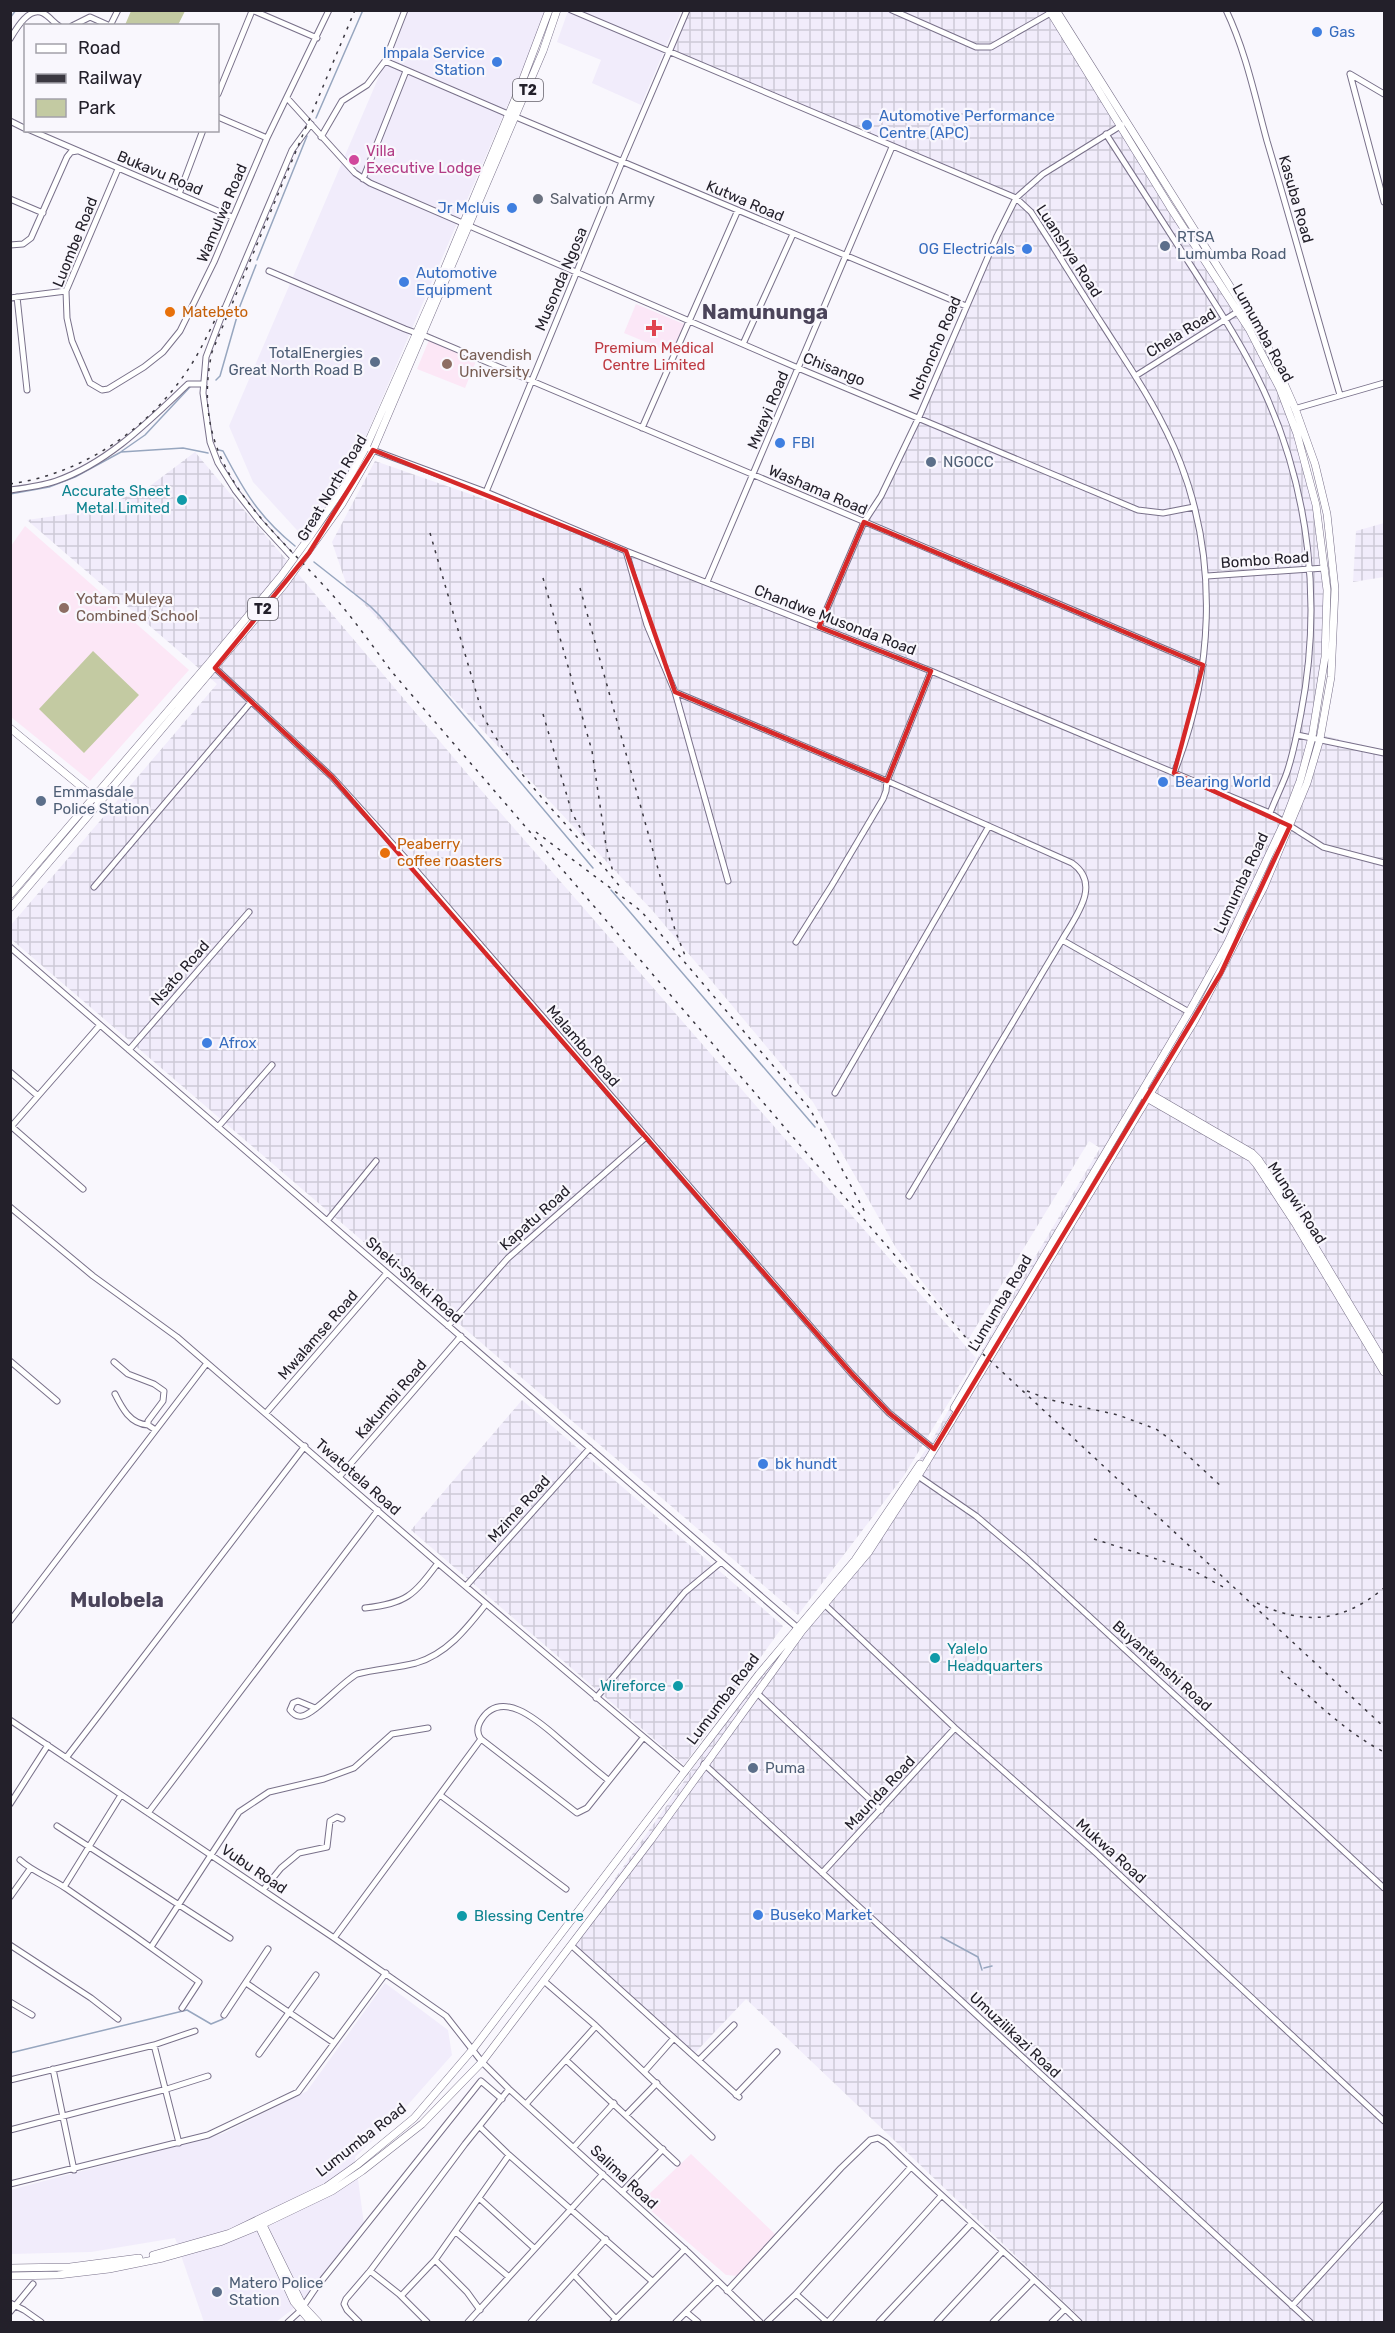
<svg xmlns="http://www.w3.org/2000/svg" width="1395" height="2333" viewBox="0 0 1395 2333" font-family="Rubik,sans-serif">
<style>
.built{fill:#f1ecfb}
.industrial{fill:url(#industrial-grid)}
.education{fill:#fce7f6}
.medical{fill:#fbe7f7}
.green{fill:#c3caa2}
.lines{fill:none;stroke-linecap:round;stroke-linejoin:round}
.stream{stroke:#97a6bf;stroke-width:1.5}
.minor-casing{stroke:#79718a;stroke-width:7}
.major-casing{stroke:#79718a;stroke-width:8}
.minor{stroke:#fff;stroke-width:5}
.major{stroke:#fff;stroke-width:7}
.rail{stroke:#3b3841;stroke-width:1.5;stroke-dasharray:3 6;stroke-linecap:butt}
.marked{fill:none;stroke:#d62828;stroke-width:4.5;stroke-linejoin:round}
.shop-dot{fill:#3f7fe0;stroke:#f9f7fd;stroke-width:2}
.hotel-dot{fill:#d1479c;stroke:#f9f7fd;stroke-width:2}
.worship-dot{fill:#6b7280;stroke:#f9f7fd;stroke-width:2}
.service-dot{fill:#5c6f8a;stroke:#f9f7fd;stroke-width:2}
.food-dot{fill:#e8710a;stroke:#f9f7fd;stroke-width:2}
.health-dot{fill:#e0444e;stroke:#f9f7fd;stroke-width:2}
.education-dot{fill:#8d6e63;stroke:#f9f7fd;stroke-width:2}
.culture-dot{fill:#0f9aa8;stroke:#f9f7fd;stroke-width:2}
.labels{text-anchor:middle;stroke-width:4.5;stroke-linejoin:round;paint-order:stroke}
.shield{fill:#f9f7fd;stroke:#636069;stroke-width:1.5}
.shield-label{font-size:14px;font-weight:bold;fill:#23202a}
.shop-label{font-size:15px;fill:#366cbe;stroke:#f9f7fd;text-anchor:start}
.hotel-label{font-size:15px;fill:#b23c85;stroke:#f9f7fd;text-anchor:start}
.street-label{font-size:15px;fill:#23202a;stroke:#f9f7fd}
.worship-label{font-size:15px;fill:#5b616d;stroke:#f9f7fd;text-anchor:start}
.service-label{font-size:15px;fill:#4e5e75;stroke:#f9f7fd;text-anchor:start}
.food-label{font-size:15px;fill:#c56008;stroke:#f9f7fd;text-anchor:start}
.health-label{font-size:15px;fill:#be3a42;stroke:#f9f7fd}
.education-label{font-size:15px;fill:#785e54;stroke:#f9f7fd;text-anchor:start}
.culture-label{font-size:15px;fill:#0d838f;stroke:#f9f7fd;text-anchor:end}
.district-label{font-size:21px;font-weight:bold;fill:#4b445a;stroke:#f9f7fd}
</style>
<defs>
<pattern id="industrial-grid" width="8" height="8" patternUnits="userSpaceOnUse" patternTransform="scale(1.5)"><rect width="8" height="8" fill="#f1ecfb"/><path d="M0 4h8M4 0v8" fill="none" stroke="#cecad7"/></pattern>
</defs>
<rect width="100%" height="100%" fill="#f9f7fd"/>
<!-- built -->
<path class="built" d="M407,11H545L526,62L360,450L306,540L253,482L229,426Z
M568,11H681L641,105L592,83L601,60L557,42Z
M385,1983L448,2030L452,2055L397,2117L355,2157L364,2224L306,2299L276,2322H204L175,2238L91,2252L11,2254L10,2190L222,2134L307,2091Z"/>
<!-- industrial -->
<path class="industrial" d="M689,11H1049L1238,313L1289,413L1312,488L1327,595L1316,734L1384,750V2322H1085L746,1999L694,2054L590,1960L567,1946L767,1664L859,1552L932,1440L1016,1289L1100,1148L1089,1141L968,1340L896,1248L813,1102L652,910L347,586L332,542L375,461L625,548L820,625L1015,200L671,54Z
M195,452L492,803L976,1358L903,1477L798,1615L11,939V925L217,684L27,520L90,511L146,489Z
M1384,523V577L1353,582L1356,531Z
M522,1400L783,1626L684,1765L411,1530Z"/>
<!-- education -->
<path class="education" d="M429,340L476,361L465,388L417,369Z
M25,526L189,670L90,781L11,717V546Z
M691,2154L776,2235L739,2276L726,2275L648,2208L647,2196Z"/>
<!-- medical -->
<path class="medical" d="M636,304L684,324L672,353L624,333Z"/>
<!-- green -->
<path class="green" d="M131,11V10L185,11L178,25H125Z
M93,651L139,695L84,753L39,709Z"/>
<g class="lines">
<!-- stream -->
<path class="stream" d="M10,18L16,10
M316,118L363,10
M257,260L307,136
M216,380L220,376L240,306L256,265
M219,450L223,451C244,491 259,517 295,546
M122,451L145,435L190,387
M10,494L49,487L75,477L121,452L183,448L208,453
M314,562L370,606L380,616L593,868
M611,890L815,1127
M941,1937L978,1957L982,1970
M984,1968L992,1966
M10,2053L187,2010L211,2024L223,2019"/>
<!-- minor casing -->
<g class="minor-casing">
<path id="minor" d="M252,10L317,38
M405,10L385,61L508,114
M571,10L1016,198L1031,212C1056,250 1079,289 1104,327C1132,371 1161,413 1180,462C1219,562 1213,674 1174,773
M892,10L976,47H991L1054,11
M1226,10C1246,52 1255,97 1267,141C1292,225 1315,310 1340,395
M72,26L90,17L110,26L118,10
M10,39C16,29 29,6 43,13C49,16 53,22 59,26
M1350,74L1384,202
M1350,74L1384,94
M218,94L252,11
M287,98L355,173L370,183L798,368L1138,510L1163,513L1194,507
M218,117L267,138
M516,117L966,306
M10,121L26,129
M30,130L232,217
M1106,134C1136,180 1165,226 1195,272C1219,310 1244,348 1263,389C1310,490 1322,605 1301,713C1297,734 1293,756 1286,775C1281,788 1275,800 1270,813
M321,137L342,101L367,85L385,61
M118,169L66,291L67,318L72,341L90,383L102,390L108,389L144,367L163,352L180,331L214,262L267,138L329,10
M363,179L406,71
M179,194L203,130
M10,199L43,213
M10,245L23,244L31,238L67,157L71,152L77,151
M269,271L405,329L416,333L419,331
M17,297L27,390
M10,298L66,291
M423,335L1203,665
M743,344L793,234
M1137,375L1237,312
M1294,409L1384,383
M642,428L738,210
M370,449L486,492L626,551L931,671L1270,813L1323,847L1384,863
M10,490C25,488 41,486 56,481C108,463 149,421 188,384H204
M486,492L622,162L687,10
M626,551L647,625L675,692L887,781L1072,863C1102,884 1076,916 1062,940
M294,559L260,522L235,490L218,463L210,442L203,393L206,357L222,315L292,150L311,124
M1207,576L1325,568
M707,582L892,147
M819,627L864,522L881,496L919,417L997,236L1016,198L1043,174L1122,125
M213,666L332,777L407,860L851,1373L889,1413L934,1449
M675,692L728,881
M1297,735L1384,753
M94,887L251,702
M796,942L832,885L883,799L886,791L887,781L931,671
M10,947L799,1629
M129,1050L249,912
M10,1072L38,1096
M835,1093L989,826
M12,1127L83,1189
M218,1127L272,1065
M10,1128L100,1025
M909,1196L1062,940L1189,1012
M10,1207L93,1276L177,1337L438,1563L685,1772
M327,1221L376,1161
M448,1326L508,1258L646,1137
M10,1361L57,1401
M114,1362L128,1374L154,1384L164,1391L163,1401L148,1421V1425L154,1429
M115,1394C122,1408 130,1424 148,1425
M266,1413L387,1273
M915,1474L976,1516L1028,1560L1384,1888
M340,1476L461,1336
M466,1586L590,1448
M823,1603L955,1728L1096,1853L1384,2121
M365,1608C407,1603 413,1596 438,1563
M10,1621L207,1363
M757,1693L881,1810
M596,1698L685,1592L721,1562
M315,1708L298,1701L293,1703L290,1710C293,1714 297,1717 302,1716C315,1714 342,1682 357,1674C376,1669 397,1668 416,1663C447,1654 467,1628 486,1604
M10,1720L334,1938L446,2016L482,2062L509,2089L688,2252L760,2322
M66,1758L305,1446
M704,1764L1310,2322
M608,1780C593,1768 579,1756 565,1744C546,1728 502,1683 480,1722C477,1728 477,1734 481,1739L577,1813L587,1808L643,1738
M440,1795L566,1889
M10,1804L48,1745
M148,1813L378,1510
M57,1826L230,1938
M20,1860C33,1872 51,1878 67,1889C111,1919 155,1950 199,1982L182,2008
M822,1873L955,1728
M64,1887L121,1795
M263,1890L281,1868L299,1853L327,1847L330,1821L337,1817L342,1819
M10,1897L30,1869
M334,1938L481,1739
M10,1945L91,1998L118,2019
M572,1946L739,2097
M151,1947L239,1812L269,1792L324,1779L354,1768L392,1734L428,1728
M544,1981L596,2026L712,2137
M246,1983L334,2043
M10,2002L32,2015
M224,2015L268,1949
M154,2045L179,2143
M259,2054L316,1975
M566,2060L677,2163
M699,2060L734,2025
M53,2069L74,2170
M644,2072L674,2038
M10,2080L154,2045L195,2031
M736,2095L777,2052
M526,2104L596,2026
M626,2115L657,2083
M480,2127L509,2155L652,2281
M10,2130L167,2089L208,2076
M574,2147L614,2103
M10,2184L208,2135L298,2092L386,1973
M622,2192L663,2149
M479,2198L534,2248
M456,2232L509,2277
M435,2260L467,2292L480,2310
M370,2271L399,2294L427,2322
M574,2275L616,2319
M727,2291L841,2168L870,2140L878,2138L886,2143C949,2204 1016,2261 1079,2322
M796,2294L827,2322
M401,2296L435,2260L509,2155
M10,2303L24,2310L41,2322
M1292,2306L1384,2205
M10,2312L33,2284
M686,2312L698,2322
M288,2322L300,2311L315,2289L481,2081L502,2099
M359,2322L347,2310L344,2304L346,2299L370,2271L465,2144L509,2089
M468,2322L603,2174
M531,2322L606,2239
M613,2322L685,2249
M676,2322L717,2281
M767,2322L796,2294L911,2167
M828,2322L941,2196
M879,2322L971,2224
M937,2322L1003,2251
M993,2322L1034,2280
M1052,2322L1065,2309"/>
</g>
<!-- major casing -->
<g class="major-casing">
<path id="major" d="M10,728L96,799
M10,895L209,663L281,576L308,539L345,485L366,447L436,289L518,92L549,10
M10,908L284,585L342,504L373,450L543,51L557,10
M1147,1092L1252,1153L1258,1159L1299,1220L1384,1362
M1145,1097L1251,1158L1257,1165L1295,1223L1384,1372
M954,1408L1189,1012L1227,944L1284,823L1300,781L1312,737L1325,657L1327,590L1316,505L1297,434L1280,389L1249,329L1170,207L1049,10
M261,2221L303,2306L318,2322
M258,2224L294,2302L311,2322
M153,2255L230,2233L326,2187L357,2165L414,2118L473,2049L759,1674L855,1560L920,1464
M10,2268L70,2267L139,2258
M10,2276L58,2275L109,2269L163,2258L220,2242L259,2226L332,2191L362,2171L422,2124L482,2062L651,1840L802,1631L868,1553L918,1476L1195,1020L1264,887L1307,783L1320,739L1331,677L1335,589L1327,514L1315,464L1295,408L1267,345L1056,10"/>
</g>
<!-- minor -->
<use href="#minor" class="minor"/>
<!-- major -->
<use href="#major" class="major"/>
<!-- rail -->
<path class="rail" d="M355,10L212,352C188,462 261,517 327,589C351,615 371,644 392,672L968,1340L1384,1727
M10,484C82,474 147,430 187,371C201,351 211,327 222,306
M430,533L483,716C518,781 576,831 621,888
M543,578L592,751L606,846L613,872
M580,588L675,930L686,958
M543,714L572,813L586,838
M536,832L641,911L810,1109L867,1216
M1027,1391L1051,1400L1118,1415L1156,1429L1171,1440L1222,1487
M1094,1539L1194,1571L1225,1588
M1257,1603C1306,1626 1343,1622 1384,1588
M1281,1671C1314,1700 1345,1732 1384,1752"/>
</g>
<!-- marked area -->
<path class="marked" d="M373,450L626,551L675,692L887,781L931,671L819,627L864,522L1203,665L1174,773L1290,826L1221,973L934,1449L889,1413L851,1373L332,777L215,668L309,553Z"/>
<!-- markers -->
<g class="shop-dot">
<circle cx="1317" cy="32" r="6"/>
<circle cx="497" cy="62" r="6"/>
<circle cx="867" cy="125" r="6"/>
<circle cx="512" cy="208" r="6"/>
<circle cx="1027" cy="249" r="6"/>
<circle cx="404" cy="282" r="6"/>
<circle cx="780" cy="443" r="6"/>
<circle cx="1163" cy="782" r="6"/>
<circle cx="207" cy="1043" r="6"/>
<circle cx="763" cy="1464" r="6"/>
<circle cx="758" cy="1915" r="6"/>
</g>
<circle class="hotel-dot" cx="354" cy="160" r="6"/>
<circle class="worship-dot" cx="538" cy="199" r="6"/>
<g class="service-dot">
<circle cx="1165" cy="246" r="6"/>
<circle cx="375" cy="362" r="6"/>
<circle cx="931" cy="462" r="6"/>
<circle cx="41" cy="801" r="6"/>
<circle cx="753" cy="1768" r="6"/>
<circle cx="217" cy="2292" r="6"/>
</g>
<g class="food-dot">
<circle cx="170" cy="312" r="6"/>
<circle cx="385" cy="853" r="6"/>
</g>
<path class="health-dot" d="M651 319h6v6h6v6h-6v6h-6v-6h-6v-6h6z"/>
<g class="education-dot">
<circle cx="447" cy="364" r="6"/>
<circle cx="64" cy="608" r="6"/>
</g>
<g class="culture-dot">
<circle cx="182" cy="500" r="6"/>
<circle cx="935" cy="1658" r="6"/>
<circle cx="678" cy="1686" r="6"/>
<circle cx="462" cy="1916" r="6"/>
</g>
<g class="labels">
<!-- shield labels -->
<g class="shield">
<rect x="513" y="79" width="30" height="22" rx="4.5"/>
<rect x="248" y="598" width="30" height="22" rx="4.5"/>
</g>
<g class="shield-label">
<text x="528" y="95">T2</text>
<text x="263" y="614">T2</text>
</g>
<!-- shop labels -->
<g class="shop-label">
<text x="1329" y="37">Gas</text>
<text x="485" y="58" text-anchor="end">Impala Service<tspan x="485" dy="17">Station</tspan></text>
<text x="879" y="121">Automotive Performance<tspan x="879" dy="17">Centre (APC)</tspan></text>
<text x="500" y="213" text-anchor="end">Jr Mcluis</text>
<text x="1015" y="254" text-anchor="end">OG Electricals</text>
<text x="416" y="278">Automotive<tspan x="416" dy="17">Equipment</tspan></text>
<text x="792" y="448">FBI</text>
<text x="1175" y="787">Bearing World</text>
<text x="219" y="1048">Afrox</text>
<text x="775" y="1469">bk hundt</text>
<text x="770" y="1920">Buseko Market</text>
</g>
<!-- hotel labels -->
<g class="hotel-label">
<text x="366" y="156">Villa<tspan x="366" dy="17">Executive Lodge</tspan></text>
</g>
<!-- street labels -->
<g class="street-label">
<text transform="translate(160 173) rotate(23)" y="5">Bukavu Road</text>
<text transform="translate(1296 199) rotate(74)" y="5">Kasuba Road</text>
<text transform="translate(745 201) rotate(23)" y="5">Kutwa Road</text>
<text transform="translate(222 213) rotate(-67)" y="5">Wamulwa Road</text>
<text transform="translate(75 242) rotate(-68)" y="5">Luombe Road</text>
<text transform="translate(1069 251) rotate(57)" y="5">Luanshya Road</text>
<text transform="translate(561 279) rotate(-67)" y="5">Musonda Ngosa</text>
<text transform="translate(1181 333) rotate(-32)" y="5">Chela Road</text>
<text transform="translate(1263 333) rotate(61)" y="5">Lumumba Road</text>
<text transform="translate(935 348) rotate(-67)" y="5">Nchoncho Road</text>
<text transform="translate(834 369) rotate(22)" y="5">Chisango</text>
<text transform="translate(768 410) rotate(-67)" y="5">Mwayi Road</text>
<text transform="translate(332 488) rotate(-59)" y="5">Great North Road</text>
<text transform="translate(818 490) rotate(23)" y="5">Washama Road</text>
<text transform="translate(1265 560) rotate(-4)" y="5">Bombo Road</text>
<text transform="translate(835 620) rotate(21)" y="5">Chandwe Musonda Road</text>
<text transform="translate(1241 883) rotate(-65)" y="5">Lumumba Road</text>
<text transform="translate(180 973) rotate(-49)" y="5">Nsato Road</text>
<text transform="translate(583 1046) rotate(49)" y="5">Malambo Road</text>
<text transform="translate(1297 1203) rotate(57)" y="5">Mungwi Road</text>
<text transform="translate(535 1218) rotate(-42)" y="5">Kapatu Road</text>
<text transform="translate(414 1280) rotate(41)" y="5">Sheki-Sheki Road</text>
<text transform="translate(1000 1303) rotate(-59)" y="5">Lumumba Road</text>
<text transform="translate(318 1335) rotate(-49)" y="5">Mwalamse Road</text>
<text transform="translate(391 1399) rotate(-49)" y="5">Kakumbi Road</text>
<text transform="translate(358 1477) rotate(41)" y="5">Twatotela Road</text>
<text transform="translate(519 1509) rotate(-48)" y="5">Mzime Road</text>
<text transform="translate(1162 1666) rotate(42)" y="5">Buyantanshi Road</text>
<text transform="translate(723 1699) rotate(-53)" y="5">Lumumba Road</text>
<text transform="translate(880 1793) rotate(-47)" y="5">Maunda Road</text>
<text transform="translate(1111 1851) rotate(42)" y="5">Mukwa Road</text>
<text transform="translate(254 1869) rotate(34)" y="5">Vubu Road</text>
<text transform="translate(1015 2035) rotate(43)" y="5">Umuzilikazi Road</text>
<text transform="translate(361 2140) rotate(-38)" y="5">Lumumba Road</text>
<text transform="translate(624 2177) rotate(43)" y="5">Salima Road</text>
</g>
<!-- worship labels -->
<g class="worship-label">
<text x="550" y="204">Salvation Army</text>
</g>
<!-- service labels -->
<g class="service-label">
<text x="1177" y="242">RTSA<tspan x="1177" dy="17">Lumumba Road</tspan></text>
<text x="363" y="358" text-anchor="end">TotalEnergies<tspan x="363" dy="17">Great North Road B</tspan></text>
<text x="943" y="467">NGOCC</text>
<text x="53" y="797">Emmasdale<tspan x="53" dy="17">Police Station</tspan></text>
<text x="765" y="1773">Puma</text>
<text x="229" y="2288">Matero Police<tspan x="229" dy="17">Station</tspan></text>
</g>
<!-- food labels -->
<g class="food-label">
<text x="182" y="317">Matebeto</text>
<text x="397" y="849">Peaberry<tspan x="397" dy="17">coffee roasters</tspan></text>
</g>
<!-- health labels -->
<g class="health-label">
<text x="654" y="353">Premium Medical<tspan x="654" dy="17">Centre Limited</tspan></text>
</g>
<!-- education labels -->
<g class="education-label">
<text x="459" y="360">Cavendish<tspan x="459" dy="17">University</tspan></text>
<text x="76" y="604">Yotam Muleya<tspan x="76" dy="17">Combined School</tspan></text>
</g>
<!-- culture labels -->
<g class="culture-label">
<text x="170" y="496">Accurate Sheet<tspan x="170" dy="17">Metal Limited</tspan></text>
<text x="947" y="1654" text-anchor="start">Yalelo<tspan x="947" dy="17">Headquarters</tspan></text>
<text x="666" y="1691">Wireforce</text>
<text x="474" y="1921" text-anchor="start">Blessing Centre</text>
</g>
<!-- district labels -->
<g class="district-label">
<text x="765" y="319">Namununga</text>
<text x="117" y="1607">Mulobela</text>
</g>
</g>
<!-- border -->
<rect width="1395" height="2333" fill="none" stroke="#23202a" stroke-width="24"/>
<!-- legend -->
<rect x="24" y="24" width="195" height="108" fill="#f9f7fd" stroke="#a3a1a9" stroke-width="1.5"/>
<rect x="36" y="44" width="30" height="9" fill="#ffffff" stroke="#a3a1a9" stroke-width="1.5"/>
<text x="78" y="54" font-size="18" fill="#23202a">Road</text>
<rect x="36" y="74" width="30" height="9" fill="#3b3841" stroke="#a3a1a9" stroke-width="1.5"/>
<text x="78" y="84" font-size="18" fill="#23202a">Railway</text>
<rect x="36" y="99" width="30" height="18" fill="#c3caa2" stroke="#a3a1a9" stroke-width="1.5"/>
<text x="78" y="114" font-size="18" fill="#23202a">Park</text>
</svg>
